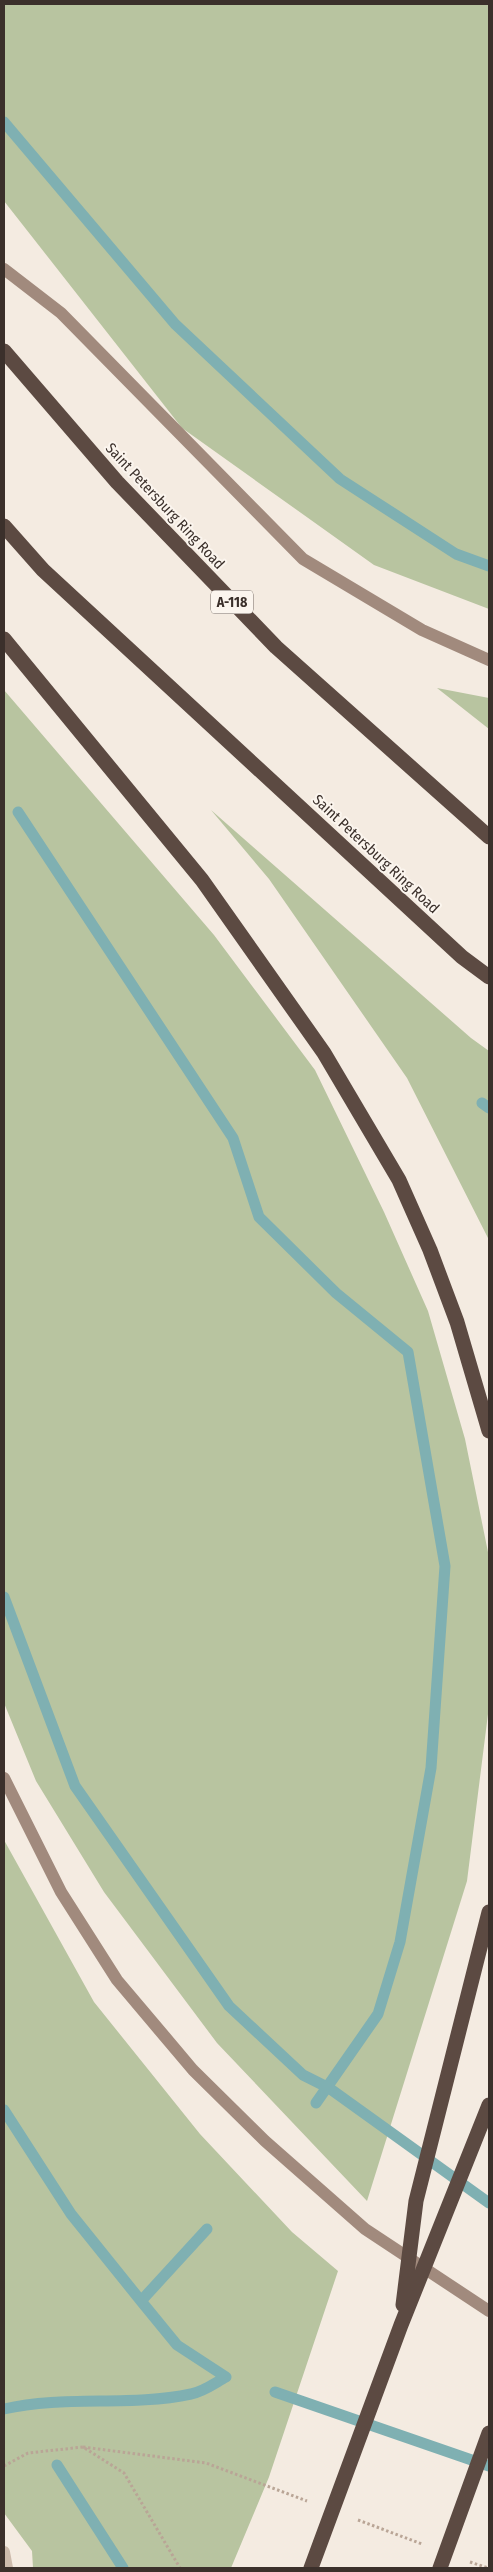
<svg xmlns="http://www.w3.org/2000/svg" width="493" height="2572" viewBox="0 0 493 2572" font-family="'Fira Sans Condensed',sans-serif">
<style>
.green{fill:#b8c4a0}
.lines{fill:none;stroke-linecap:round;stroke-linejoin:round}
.stream{stroke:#7fb0b2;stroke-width:11}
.path{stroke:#b9a596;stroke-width:3;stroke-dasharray:2.5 2.5;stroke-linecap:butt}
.service{stroke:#cdbbac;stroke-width:12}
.secondary{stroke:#a18a7d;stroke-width:12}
.motorway{stroke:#5c4a42;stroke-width:15}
.labels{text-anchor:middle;stroke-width:4;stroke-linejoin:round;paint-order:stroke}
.shield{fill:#fbf5ee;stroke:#756b66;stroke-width:1}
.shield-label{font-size:14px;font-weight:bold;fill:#3b302b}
.street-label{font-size:15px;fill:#3b302b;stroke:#fbf5ee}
</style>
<rect width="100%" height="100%" fill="#f4ebe1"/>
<!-- green -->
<path class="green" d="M4,4H489V609L374,565L182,428L4,201Z
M437,688L489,698V729Z
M4,690L214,935L315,1070L384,1212L428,1311L465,1439L489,1557V1706L467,1881L367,2201L217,2043L104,1892L36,1781L4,1703Z
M211,810L471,1038L489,1051V1240L407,1078L269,879Z
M4,1840L94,2002L200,2134L292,2232L338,2271L269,2477L231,2568H33L32,2551L4,2513Z"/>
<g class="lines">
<!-- stream -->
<path class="stream" d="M4,122L175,324L340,479L456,554L489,566
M18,812L233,1138L259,1217L336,1293L408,1352L445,1566L431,1768L400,1942L378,2014L316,2103
M482,1103L489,1108
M4,1597L75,1786L229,2006L303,2075L329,2088L489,2203
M4,2110L71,2214L141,2301L177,2345L226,2377C215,2383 203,2392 191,2394C130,2407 65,2395 4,2409
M141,2301L207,2229
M275,2392L489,2466
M57,2465L123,2568"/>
<!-- path -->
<path class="path" d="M83,2447L206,2463L307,2501
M4,2466L28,2453L83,2447L124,2473L180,2568
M358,2520L422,2544
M470,2562L488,2568"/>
<!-- service -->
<path class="service" d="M4,2552L7,2568"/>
<!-- secondary -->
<path class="secondary" d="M4,269L61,313L303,559L422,630L489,660
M4,1778L61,1892L117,1980L193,2070L265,2141L365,2229L489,2311"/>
<!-- motorway -->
<path class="motorway" d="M4,351L117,482L276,647L489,837
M4,526L43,570L462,957L489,977
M4,639L202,880L324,1053L399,1180L430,1250L457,1322L489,1431
M403,2305L416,2201L489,1912
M311,2568L401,2325L489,2105
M440,2568L489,2433"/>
</g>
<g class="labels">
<!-- shield labels -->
<rect class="shield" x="211" y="590.5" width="42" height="23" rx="4"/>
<g class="shield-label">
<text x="232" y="607">А-118</text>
</g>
<!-- street labels -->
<g class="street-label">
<text transform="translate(165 506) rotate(47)" y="5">Saint Petersburg Ring Road</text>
<text transform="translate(376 854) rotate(43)" y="5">Saint Petersburg Ring Road</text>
</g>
</g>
<!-- border -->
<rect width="493" height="2572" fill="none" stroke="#3b302b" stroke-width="10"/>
</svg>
